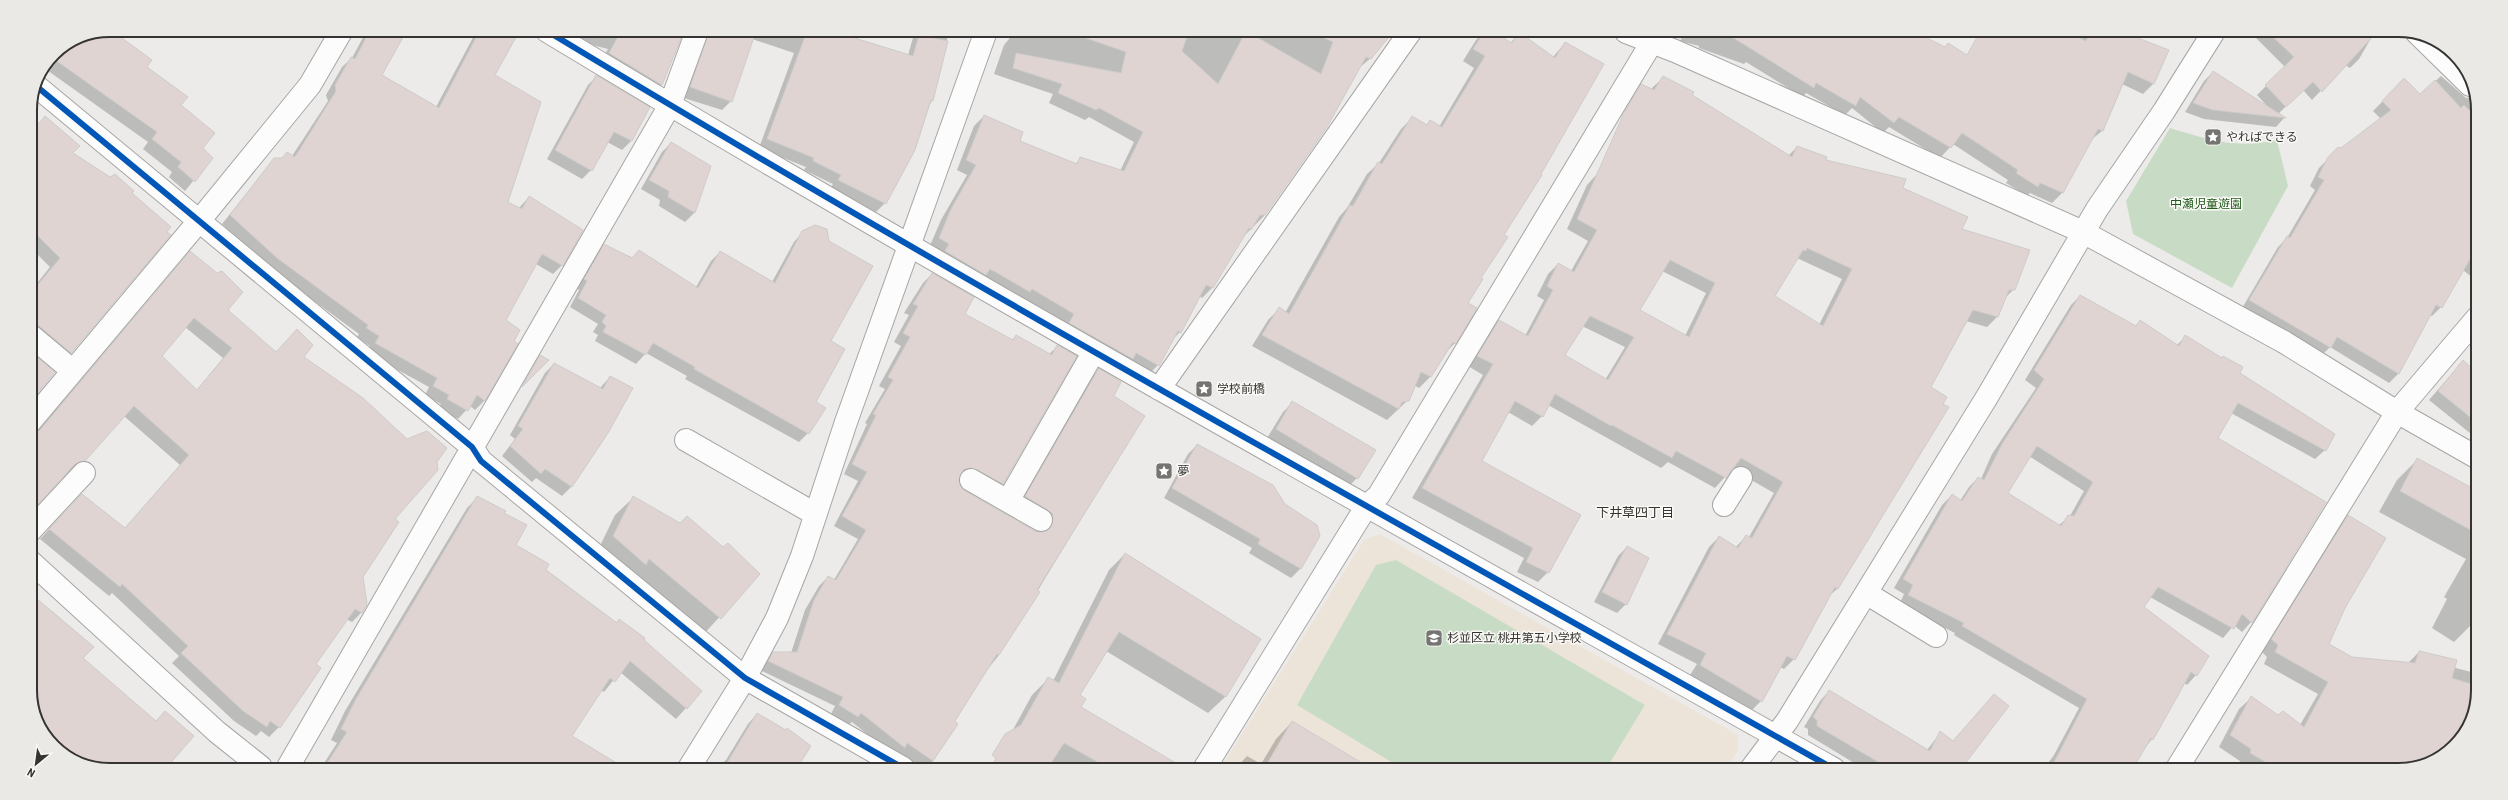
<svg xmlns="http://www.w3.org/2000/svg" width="2508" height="800" viewBox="0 0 2508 800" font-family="'Roboto Condensed','Noto Sans JP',sans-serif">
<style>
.education{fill:#ede4d9}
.green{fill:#c8dcc5}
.shadow{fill:#0003;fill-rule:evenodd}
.building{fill:#dfd4d2;stroke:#cdcccb;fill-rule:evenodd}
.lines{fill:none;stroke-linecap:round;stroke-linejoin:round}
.street-casing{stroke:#a7a6a5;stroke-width:24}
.secondary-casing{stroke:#a7a6a5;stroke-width:24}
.street{stroke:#fcfcfc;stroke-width:22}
.secondary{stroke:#fcfcfc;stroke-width:22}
.cycleway-casing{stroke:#faf9f5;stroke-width:8}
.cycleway{stroke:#0057b8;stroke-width:6}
.labels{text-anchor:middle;stroke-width:3;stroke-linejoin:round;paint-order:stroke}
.poi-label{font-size:12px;fill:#353433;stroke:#faf9f5;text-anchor:start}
.park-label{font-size:12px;fill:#1f5a1a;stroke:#faf9f5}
.neighbourhood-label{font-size:13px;fill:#353433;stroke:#faf9f5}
.rim{fill:none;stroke:#353433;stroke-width:2}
</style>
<rect width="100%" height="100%" fill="#ecebe9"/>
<!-- education -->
<path class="education" d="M1380,534L1738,735V750L1726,769H1220L1364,540Z"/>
<!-- green -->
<path class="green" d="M2170,128C2210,140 2235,149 2277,140L2288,186L2232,288L2133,234L2126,201Z
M1396,560L1645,705L1606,769H1403L1297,705L1376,565Z"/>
<!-- shadow -->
<path class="shadow" d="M109,30L150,61L146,67L180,105L202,148L212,158L185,191L169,177L172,172L143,149L148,142L44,68L53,53L79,36Z
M367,30H406L381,76L436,107L477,30H519L494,75L506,203L519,208L529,197L582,231L562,265L553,274L536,264L504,320L512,342L517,344L484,401L475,410L470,406L458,419L438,409L441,404L425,395L429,387L367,353L370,346L357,337L359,334L268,267L222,224L274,159H281L287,153L292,156L328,101L326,95L342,67L352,58Z
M547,31H683L661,85L652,94L600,63L608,49L556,36Z
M696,31H831L908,55L915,31H949L932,100L885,203L876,212L830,189L833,184L804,170L806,167L759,148L794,53L752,39L731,101L722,110L681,97Z
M1012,31L1391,32L1371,58L1359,68L1265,215L1241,239L1212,288L1202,298L1199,296L1180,332L1172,340L1158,365L1148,375L929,248L941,220L967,175L957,170L974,126L984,116L1019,142L1075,164L1081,158L1120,171L1134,142L1089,117L1085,120L1049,103L1053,94L994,74L1004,45L1009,39Z
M1484,32H1491L1510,43L1519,34L1553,57L1565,43L1503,235L1467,304L1455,343L1446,352L1430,377L1419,388L1414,385L1408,400L1387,420L1252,346L1268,320L1279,309L1285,313L1339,217L1347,208L1367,174L1379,163L1401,129L1412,118L1426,125L1430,121L1439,127L1474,68L1463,61L1476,40Z
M1910,32L2047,100L1982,32H2120L2167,51L2153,84L2143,94L2122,84L2102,131L2091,140L2062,193L2052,203L2030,193L2027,196L2006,183L2008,180L1953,144L1940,158L1889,127L1883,133L1852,108L1845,115L1806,93L1803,97L1746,62L1744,64L1699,48V46L1680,41L1683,36L1676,33Z
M2251,33H2374L2359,59L2350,68L2345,65L2312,100L2303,90L2278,114L2284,118L2276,127L2204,119L2185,112L2204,81L2213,72L2268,107L2257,95L2285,67Z
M597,76L649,108L631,141L622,150L607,142L591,170L582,179L547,159L588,85Z
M2441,76L2466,98L2475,97L2478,104L2477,275L2474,279L2463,270L2441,307L2432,316L2429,315L2398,374L2389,383L2330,347L2321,356L2241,310L2278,247L2287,238L2315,190L2310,186L2319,168L2339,148L2341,149L2381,119L2373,111L2395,89L2420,95Z
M1664,77L1788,156L1797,147L1824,161L1902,189L1961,230L2014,289L2005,298L1997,317L1987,327L1966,321L1929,387L1947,408L1837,589L1828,597L1794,659L1784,669L1780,667L1761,701L1751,711L1690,675L1697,664L1658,644L1709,547L1719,537L1735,548L1746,536L1749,537L1774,493L1732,469L1715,488L1668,462L1661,468L1548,405L1542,416L1532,426L1508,412L1481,461L1548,572L1538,582L1517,572L1524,558L1412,498L1483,375L1468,366L1489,332L1499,321L1525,336L1544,300L1537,296L1548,274L1558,264L1571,271L1588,241L1567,229L1587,185L1597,174L1653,87ZM1797,258L1842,279L1819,325L1774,296ZM1662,271L1706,293L1685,336L1638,310ZM1582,326L1625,347L1605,380L1564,355Z
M30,122L130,208L71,353L61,362L30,336V292L50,267L30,247Z
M671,143L709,166L694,213L685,222L659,206L660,200L641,189L662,152Z
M803,232L830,342L808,433L799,442L685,379L687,376L646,353L636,364L595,341L598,335L593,332L598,324L570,307L579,290L576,288L596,254L605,245L696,287L711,261L720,252L772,282L794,242Z
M190,252L226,311L276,353L303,357L394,519L362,577V612L352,622L346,619L314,664L279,727L269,737L261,731L256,736L234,721L172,663L179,656L112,593L109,596L40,539L72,505L124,529L180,465L124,416L74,470L65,474L38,431ZM185,327L223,358L196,391L161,356Z
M932,274L964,314L1011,341L1016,336L1049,354L1058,346L1003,483L993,493L961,476L957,480L964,492L1035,532H1044L1043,522L1017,506L1090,379L1099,370L1112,397L1143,416L999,655L964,699L933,761L925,768H921L898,752L895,756L852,722L848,725L831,714L835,706L760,670L773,653H791L805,610L819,586L828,577L834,580L858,539L834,526L858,481L844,474L867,424L865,423L885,389L879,386L901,346L894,342L909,315L904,313L923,283Z
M2080,296L2135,326L2140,322L2176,346L2185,337L2221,358L2223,357L2238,373L2325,450L2315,459L2231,413L2216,439L2325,503L2251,622L2242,632L2234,625L2223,638L2150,597L2143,608L2196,675L2187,685L2184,683L2152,739L2128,770H2043L2054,755L2079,708L1954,635L1955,633L1899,605L1904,594L1894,588L1942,505L1952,495L1960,501L1969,487L1978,478L1981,479L1992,454L2036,388L2025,380L2071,305ZM2029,456L2084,491L2070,516L2059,525L2007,493Z
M2463,361L2477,374L2476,438L2429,400Z
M554,364L599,389L610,377L631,389L571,487L562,496L536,478L532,482L502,456L515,439L510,435L545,373Z
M1292,403L1357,478L1348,487L1267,438L1283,412Z
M1197,445L1284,505L1319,536L1300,569L1291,578L1249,553L1252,548L1164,498L1188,454Z
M2418,459L2476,491V620L2454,642L2432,628L2447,599L2444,597L2466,559L2379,512L2397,480Z
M478,497L503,513L515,546L616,623L619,620L642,640L686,708L676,719L620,672L604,692L601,690L571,736L623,768H321L337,743L331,740L345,711L467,508Z
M633,498L723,549L759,574L702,636L596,554L615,515Z
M2348,516L2344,608L2328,645L2352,658L2408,663L2419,652L2448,666L2475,673V711L2447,753L2399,770H2247L2239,765L2240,761L2219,747L2239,709L2251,698L2278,716L2300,725L2318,694L2264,664L2267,657L2261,651L2337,528Z
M1627,547L1626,604L1617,613L1594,602L1618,556Z
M1125,554L1260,639L1225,697L1208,713L1106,651L1079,696V707L1179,769L1063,768L1009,737L1032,695L1048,679L1053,681L1109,570Z
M52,611L92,647L82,658L156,722L192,736L165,767H89L50,743L30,696Z
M1829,691L1927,750L1941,732L1952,742L1994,695L1963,765L1972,769H1864L1808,735V729L1804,727L1820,701Z
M757,714L810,746L796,768H717L726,760L748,724Z
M1292,722L1370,769H1235L1247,756L1261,764L1276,739Z"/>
<!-- building -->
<path class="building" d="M111,30L152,60L147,67L188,97L181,105L215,133L203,148L213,158L195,182L178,167L181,162L152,139L157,132L51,57L79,36Z
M370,30H407L382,75L439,108L480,30H520L495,75L541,102L508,202L522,209L529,196L583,230L563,266L542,254L506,320L520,330L514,341L518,344L485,401L477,395L468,411L447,399L449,395L433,386L437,378L375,343L379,336L366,328L368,325L277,258L230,215L274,158H282L287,152L295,157L336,91L335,85L351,57L355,59Z
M621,31H684L662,85L609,53Z
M709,31H756L732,102L690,87Z
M807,31H832L913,56L919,35L948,41L933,101L931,100L915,150L886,204L838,180L841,175L813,161L814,158L767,139Z
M1078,31H1189L1182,51L1218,84L1246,31L1321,74L1333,42L1309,31L1393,32L1371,59L1366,57L1327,127L1265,215H1260L1251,230L1249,228L1213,288L1206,285L1181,333L1178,331L1159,366L1136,353L1133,359L1069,323L1074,314L1032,289L1030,292L990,269L986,275L945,251L949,244L939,238L951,209L976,165L966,160L984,115L1023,132L1020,141L1077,164L1080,157L1124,171L1143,132L1099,108L1096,110L1058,93L1062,84L1013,68L1016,53L1121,73L1126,52L1077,35Z
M1484,32H1493L1512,43L1519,32L1555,58L1565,42L1604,64L1541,174L1542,175L1504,235L1508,237L1481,278L1483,279L1468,303L1477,308L1456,344L1453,342L1431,377L1421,372L1409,401L1402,402L1399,409L1262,335L1279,307L1289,314L1350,205L1353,206L1378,162L1382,164L1412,116L1427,125L1430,120L1442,127L1485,56L1473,49Z
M1724,32H1915L1945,47L1948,43L1967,55L1980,32H2067L2086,41L2090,32H2122L2169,50L2154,84L2128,72L2103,131L2098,129L2063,193L2040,183L2038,187L2016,173L2018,170L1962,133L1951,148L1899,117L1894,123L1860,97L1856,106L1816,83L1814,88Z
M2269,33H2376L2322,92L2313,82L2286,107L2265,85L2294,57Z
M2213,71L2286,118L2213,110L2193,103Z
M596,75L650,107L632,141L614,132L592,171L555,150Z
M1663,76L1694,92L1692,95L1792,157L1797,146L1827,157L1826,160L1906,179L1903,188L1968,217L1962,229L2030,250L2015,290H2009L1998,317L1973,310L1931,387L1947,397L1943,404L1949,407L1838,589L1835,587L1795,660L1787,656L1762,702L1700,665L1706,653L1667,634L1719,536L1738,548L1746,535L1752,538L1783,482L1741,458L1726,478L1676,451L1672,458L1612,425L1611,426L1555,394L1543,417L1515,401L1482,461L1581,515L1549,573L1526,562L1533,548L1422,488L1493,364L1477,356L1499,320L1528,336L1553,290L1547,286L1558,263L1574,272L1597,230L1577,219L1624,113L1641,84L1654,90ZM1807,248L1852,269L1823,326L1775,296L1803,250L1806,251ZM1670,260L1715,283L1689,337L1640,310ZM1590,316L1634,337L1608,380L1565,355Z
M2404,78L2420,94L2435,80L2461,108L2464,105L2478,119L2477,247L2442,308L2436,305L2399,374L2337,337L2331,348L2249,300L2287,236L2290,238L2324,180L2318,177L2328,157L2338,147L2341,148L2391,110L2382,101Z
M45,116L80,146L73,153L110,177L115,174L134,191L132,193L171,227L167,232L171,235L71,353L38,325L30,323V294L60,258L30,228V134Z
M671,142L711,166L695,213L668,197L669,191L649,180Z
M815,225L827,229L829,241L873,266L831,341L845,349L816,402L826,408L809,434L694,369L695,367L653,343L646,355L603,332L606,326L602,322L606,315L578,298L587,281L584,279L604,244L632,258L639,250L698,288L720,251L775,283L802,231Z
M190,251L217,273L222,271L243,292L228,310L276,352L297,329L313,345L304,357L363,398L407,439L427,431L447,448L437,462L438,470L395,519L399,522L363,577L367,604L362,613L355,609L316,664L321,668L280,728L270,721L267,727L243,711L181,653L188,646L122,584L120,587L49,529L82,494L125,528L189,455L134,406L85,461L75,464L30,513V434L40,430ZM194,318L232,348L197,390L162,356Z
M932,273L974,297L965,314L1013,340L1016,335L1052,355L1057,345L1077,356L1003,484L971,468L964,469L959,480L965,491L1035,531H1047L1053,520L1052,513L1025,496L1099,368L1121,382L1114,396L1145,416L1037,590L1040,592L999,655L997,654L955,721L958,724L933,761L907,743L905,748L861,713L858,717L839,705L843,697L768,661L773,652H797L814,600L828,576L836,580L866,530L842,516L867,472L852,464L876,415L873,414L893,380L888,377L910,337L903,333L918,306L913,304Z
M2080,295L2136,326L2140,320L2179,346L2185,335L2222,358L2223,356L2243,367L2240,373L2335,434L2326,451L2238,403L2218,438L2326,502L2252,623L2242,614L2234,629L2158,587L2144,607L2209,656L2197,676L2191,672L2153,740L2151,738L2132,770H2050L2087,699L1962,626L1964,623L1908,595L1913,585L1903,579L1952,494L1962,501L1978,477L1984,480L2002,444L2044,379L2034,370ZM2037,446L2093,482L2074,516L2068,515L2061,526L2008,493Z
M30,351L55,372L30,402Z
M540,355L549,360L522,387Z
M2463,360L2477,373L2476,422L2438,391Z
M554,363L603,389L610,376L633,388L608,433L572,487L545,469L541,474L510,446L523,429L518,426Z
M1292,401L1376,450L1358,479L1276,429Z
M1197,444L1273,485L1285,504L1317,525L1320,536L1301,569L1258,544L1260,539L1172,488Z
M2417,458L2476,490V533L2400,491Z
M477,496L506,511L504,513L527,525L516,545L549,564L546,570L617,623L619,619L645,638L644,640L702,691L687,709L630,661L615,682L610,678L572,736L625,768H324L347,732L341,729L356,699Z
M633,496L680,523L687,516L723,547L728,543L760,574L721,619L649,559L646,565L613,536Z
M2348,515L2386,538L2345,608L2329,644L2352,657L2415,663L2419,651L2457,660L2452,678L2475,685V711L2447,753L2399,770H2279L2250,753L2251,749L2230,735L2251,696L2278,715L2283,711L2304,727L2328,682L2275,652L2278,645L2271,639Z
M1627,546L1649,558L1627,605L1602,592Z
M1125,553L1261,639L1226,697L1119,632L1080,695L1086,699L1081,707L1186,769L1108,768L1064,743L1048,768H991L996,758L992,755L1005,734L1021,725L1048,677L1059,683Z
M30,593L94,647L83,658L156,721L165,711L194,736L167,767H89L50,743L30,696Z
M1829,690L1930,751L1940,731L1953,741L1994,694L2009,706L1961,769H1890L1817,726V720L1813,717Z
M757,713L786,730L787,728L811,746L797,768H724Z
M1292,721L1372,769H1264Z"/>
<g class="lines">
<!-- street casing -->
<g class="street-casing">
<path id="street" d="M547,31C970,287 1403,526 1834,769
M1626,32L1675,51L2083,232L2284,342L2397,412L2476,457
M2417,33L2470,85
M35,85L472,447L481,461L745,678L903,768
M30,335L73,371
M1159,389L1410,32
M30,422L199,221L310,85L342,30
M686,440L815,514
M971,480L1041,520
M1008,501L1093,353
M1724,505L1741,478
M30,531L84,473
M1866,593L1936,636
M288,767L670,105L697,31
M1204,769L1366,507L1379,495L1658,32
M1751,769L1787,721L1987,397L2097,209L2164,111L2213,33
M2176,770L2397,412L2477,318"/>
</g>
<!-- secondary casing -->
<g class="secondary-casing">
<path id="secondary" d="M30,561L217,732L261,767
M689,768L745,678L777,618L802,556L846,422L986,31"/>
</g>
<!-- street -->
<use href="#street" class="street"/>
<!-- secondary -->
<use href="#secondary" class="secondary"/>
<!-- cycleway casing -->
<g class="cycleway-casing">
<path id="cycleway" d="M547,31C970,287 1403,526 1834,769
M35,85L472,447L481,461L745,678L903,768"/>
</g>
<!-- cycleway -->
<use href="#cycleway" class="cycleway"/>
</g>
<!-- icons -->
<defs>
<g id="sight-square" transform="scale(0.9)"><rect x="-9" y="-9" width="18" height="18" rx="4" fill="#757473" stroke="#faf9f5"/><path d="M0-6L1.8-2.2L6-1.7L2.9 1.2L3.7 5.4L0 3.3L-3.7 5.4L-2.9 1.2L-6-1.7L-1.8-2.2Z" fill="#fff"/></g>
<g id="school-square" transform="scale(0.9)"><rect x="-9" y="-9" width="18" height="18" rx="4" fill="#757473" stroke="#faf9f5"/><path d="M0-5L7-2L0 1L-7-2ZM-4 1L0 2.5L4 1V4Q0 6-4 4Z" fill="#fff"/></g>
</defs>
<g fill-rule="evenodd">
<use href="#sight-square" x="2213" y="137"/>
<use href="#sight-square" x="1204" y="389"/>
<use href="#sight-square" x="1164" y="471"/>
<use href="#school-square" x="1434" y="638"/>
</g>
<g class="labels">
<!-- poi labels -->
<g class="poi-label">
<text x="2226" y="141">やればできる</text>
<text x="1217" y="393">学校前橋</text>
<text x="1177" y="475">夢</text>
<text x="1447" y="642">杉並区立 桃井第五小学校</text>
</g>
<!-- park labels -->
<g class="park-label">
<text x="2206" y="208">中瀬児童遊園</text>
</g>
<!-- neighbourhood labels -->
<g class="neighbourhood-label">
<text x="1635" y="517">下井草四丁目</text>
</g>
</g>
<!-- crop -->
<path d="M0 0H2508V800H0ZM110 37H2398A73 73 0 0 1 2471 110V690A73 73 0 0 1 2398 763H110A73 73 0 0 1 37 690V110A73 73 0 0 1 110 37Z" fill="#eae9e5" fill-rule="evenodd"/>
<path class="rim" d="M110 37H2398A73 73 0 0 1 2471 110V690A73 73 0 0 1 2398 763H110A73 73 0 0 1 37 690V110A73 73 0 0 1 110 37Z"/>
<!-- north arrow -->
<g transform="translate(36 764) rotate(209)" stroke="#faf9f5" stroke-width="3" paint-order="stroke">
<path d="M0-3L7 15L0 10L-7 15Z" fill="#353433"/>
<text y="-6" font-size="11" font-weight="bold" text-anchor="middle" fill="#353433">N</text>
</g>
</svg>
